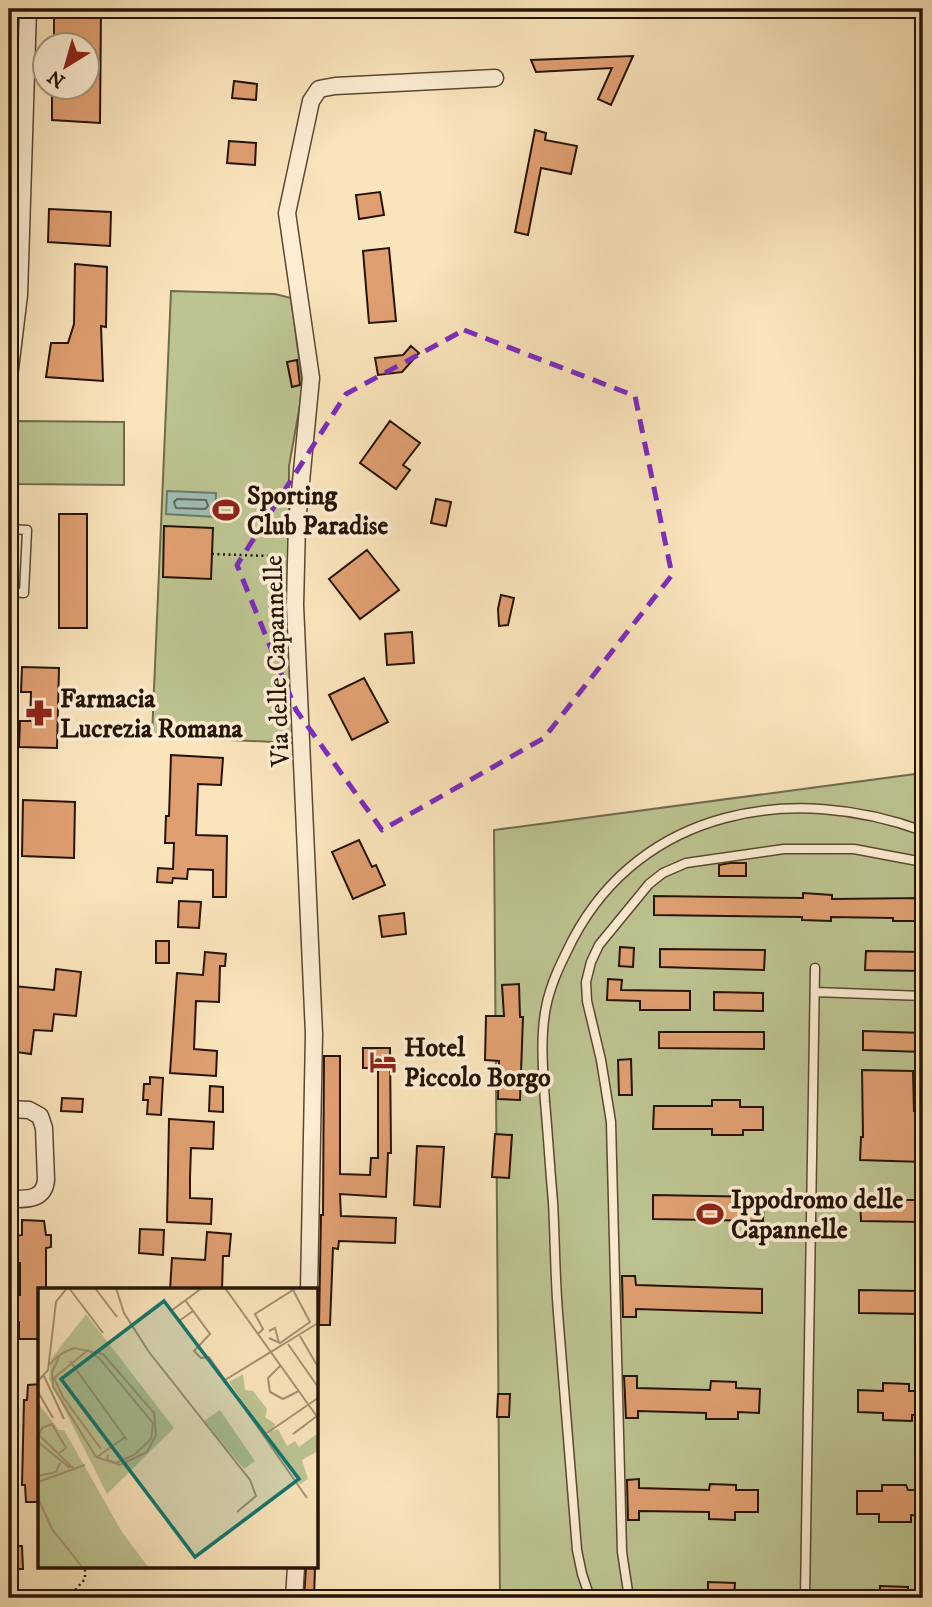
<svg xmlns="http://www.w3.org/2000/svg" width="932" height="1607" viewBox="0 0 932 1607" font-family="'IM FELL DW Pica',serif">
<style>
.green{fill:#bcc491;stroke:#706c4b;stroke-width:2}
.water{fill:#9fbeb4;stroke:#6e7a6e;stroke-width:2}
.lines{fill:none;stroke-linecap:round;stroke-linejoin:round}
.shore{stroke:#62695c;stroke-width:2}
.building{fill:#e09f71;stroke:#251405;stroke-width:2}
.lane-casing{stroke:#5a4832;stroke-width:11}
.street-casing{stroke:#5a4832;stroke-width:19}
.path{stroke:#251405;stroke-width:2.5;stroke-dasharray:2 3.5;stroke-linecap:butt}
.lane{stroke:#fcedd3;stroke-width:8}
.street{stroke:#fcedd3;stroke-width:16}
.marked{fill:none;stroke:#7b2cbf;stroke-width:5;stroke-dasharray:14 9;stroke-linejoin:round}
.labels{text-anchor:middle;stroke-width:7;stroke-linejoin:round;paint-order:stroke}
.poi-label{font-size:26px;font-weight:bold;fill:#251405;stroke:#fcedd3;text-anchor:start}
.street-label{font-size:26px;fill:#251405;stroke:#fcedd3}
.inset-road{fill:none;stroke:#a59172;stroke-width:2}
.view{fill:#0f766e;fill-opacity:0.15;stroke:#0f766e;stroke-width:3.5}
.inset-edge{fill:none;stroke:#251405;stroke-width:3.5}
</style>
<rect width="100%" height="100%" fill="#fae4bb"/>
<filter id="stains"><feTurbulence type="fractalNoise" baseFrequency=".00286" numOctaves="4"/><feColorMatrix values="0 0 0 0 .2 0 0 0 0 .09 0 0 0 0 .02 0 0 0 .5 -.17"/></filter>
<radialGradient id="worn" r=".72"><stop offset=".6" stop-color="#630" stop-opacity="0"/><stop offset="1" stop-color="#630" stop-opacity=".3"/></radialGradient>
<!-- green -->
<path class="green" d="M171,291L275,294L291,298L303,388L289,466V554L294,743L152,736Z
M18,421L124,422V485L18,484Z
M923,773V1598H500L494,830Z"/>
<!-- water -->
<path class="water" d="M167,491L216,493L215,517L166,514Z"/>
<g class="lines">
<!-- shore -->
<path class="shore" d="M177,499L206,500L208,506L205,509L176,508L174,502Z"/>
</g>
<!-- building -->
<path class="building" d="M54,9H101L100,123L52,120V88H88V46H54Z
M633,56L611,105L598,99L612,68L536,72L531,60Z
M234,81L257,84L256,100L232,98Z
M535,130L546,133L545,140L577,146L571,174L541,168L528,235L515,232Z
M229,141L256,143L255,165L227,163Z
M380,192L384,215L359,219L356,195Z
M49,209L111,212L110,246L48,242Z
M389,248L396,321L369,323L363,251Z
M75,264L107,267L106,327L101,326L103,381L46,377L51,343H68L74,324Z
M411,346L419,353L402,372L378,375L375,358L403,355Z
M297,360L300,385L292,387L287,362Z
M390,421L420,443L403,465L410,470L396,489L360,463Z
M436,499L451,502L446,526L431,523Z
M59,514H87V628H59Z
M164,526L213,528L211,579L163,577Z
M367,550L399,590L360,619L329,579Z
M501,595L514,598L508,625L499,626L498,609Z
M412,632L414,663L387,665L385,634Z
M22,667L59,668L57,748L19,747L20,721H30L31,692H21Z
M364,678L388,722L352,740L329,695Z
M171,755L223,758L221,785L198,784L196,835L227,836L226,897H213V870L188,869L187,879L173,878L172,883L157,882L158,868L173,869L174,843H165L166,816H169Z
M23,800L75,802L74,858L22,856Z
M359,840L372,867L376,865L385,885L353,899L332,852Z
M730,863H746V876H719V865Z
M803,893L832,895V899L923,898V921H893V918L831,917V921L802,920V917L654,915V896L803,898Z
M179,901L201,902L199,928L178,927Z
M404,913L406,934L382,937L379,916Z
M156,941H169V963H156Z
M620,947L634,948L633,967L619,966Z
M660,949L765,950L764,970L660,967Z
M866,951L923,952V971L865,970Z
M205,952L226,954L225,966H220L219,1002L196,1001L194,1049L217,1051L216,1076L170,1073L177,973L203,975Z
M56,969L81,972L76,1016L54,1014L52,1031L34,1030L31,1054L9,1051V1017H11L14,986L54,990Z
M608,979L622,980L621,990L690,991V1010H640V1001L607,1000Z
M519,984L520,1017H523L520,1100L498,1099L499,1061L485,1060L486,1016H504L502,985Z
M714,992L763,993V1011L714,1010Z
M863,1031L923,1033V1052L863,1050Z
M659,1032H764V1049L659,1048Z
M363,1048H390L391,1153H388L386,1197L340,1194L341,1216L396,1218L395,1243L339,1241L338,1249L333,1248L330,1325H319L321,1215H323L324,1056H340V1174L370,1175L371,1158H378V1068H363Z
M631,1059L632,1095H619L618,1060Z
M862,1070L913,1071L914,1111L923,1112V1162L860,1160L861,1137H863Z
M150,1077L163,1078L161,1115L147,1114L148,1100H143L144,1084H150Z
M210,1086L223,1087V1112L209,1111Z
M62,1098L83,1099L82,1112L61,1111Z
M712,1100H740V1107H763V1130H743V1135H712V1129H653L654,1106H712Z
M169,1119L214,1122L213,1149L191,1148L190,1178V1198L212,1199L211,1224L167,1222Z
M495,1134L512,1135L509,1178L492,1177Z
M417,1146L444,1147L440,1207L414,1205Z
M653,1195L764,1197L763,1221L653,1219Z
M860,1200H923V1222L861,1221Z
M22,1220L44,1221L46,1235H51V1247L46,1248V1290H40V1339H19V1322H15L14,1295H20V1263H16V1236L22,1235Z
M140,1229L164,1230L163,1255L139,1253Z
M207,1232L231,1234L229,1256H223L222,1290H170L172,1258L205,1260Z
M622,1276H635L636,1285L762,1289V1313L636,1309V1317H623Z
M859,1290L923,1291V1314L859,1313Z
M624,1376H637V1388L710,1390L711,1381L736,1382V1388L760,1389L759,1413L738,1412V1419H706V1413L638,1411V1418H626Z
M883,1383L909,1384V1391H923V1415H912V1421L883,1420V1413L858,1412V1390L883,1391Z
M40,1384V1502H26L25,1485H22L24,1400H27L28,1385Z
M498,1394H510L509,1417H497Z
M639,1479V1488L709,1490L710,1484L736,1485V1490H758V1512H735V1520L709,1519V1512L639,1511V1520H628L627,1480Z
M882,1485H906L908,1490H923V1516L911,1515V1522H879V1514H857V1491H882Z
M9,1546H22L23,1569H9Z
M306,1567H315L314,1598H304Z
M708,1582L735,1583L734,1598H708Z
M880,1586L908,1587V1598H880Z"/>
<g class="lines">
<!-- lane casing -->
<g class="lane-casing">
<path id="lane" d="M9,529L27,530L24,593L9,592
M815,992L923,996
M590,1598L582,1574L577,1550C571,1471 564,1392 558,1313C555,1276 555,1239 553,1202C550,1169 548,1135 545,1102C543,1070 540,1038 546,1007C551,982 562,961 573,939C642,808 794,783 923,831
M629,1598L622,1552L611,1122L601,1060L587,1001L586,982L591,962L599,945L649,884L663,873L686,863L784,849H854L923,862
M805,1598L815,968"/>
</g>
<!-- street casing -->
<g class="street-casing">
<path id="street" d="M9,377L19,295L28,9
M9,1109L29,1110L40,1116L44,1128L46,1180C44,1201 25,1199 9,1199
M309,1290L314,1034L295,605L297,523L311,378L287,213L311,101L319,89L335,86L495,78
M294,1598L296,1567"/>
</g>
<!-- path -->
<path class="path" d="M212,554L268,556
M68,1598L85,1579V1567"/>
<!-- lane -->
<use href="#lane" class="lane"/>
<!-- street -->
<use href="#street" class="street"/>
</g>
<!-- marked area -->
<path class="marked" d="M464,330L635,396L672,575L544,738L382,830L296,710L237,565L346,394Z"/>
<!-- icons -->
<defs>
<g id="stadium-bare" transform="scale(2.1)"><path d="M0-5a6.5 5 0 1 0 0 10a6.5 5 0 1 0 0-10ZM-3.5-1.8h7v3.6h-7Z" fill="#8f2418" stroke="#fcedd3" stroke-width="2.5" paint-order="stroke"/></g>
<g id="pharmacy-bare" transform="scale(2.1)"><path d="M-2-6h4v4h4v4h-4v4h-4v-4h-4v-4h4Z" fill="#8f2418" stroke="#fcedd3" stroke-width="2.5" paint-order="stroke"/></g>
<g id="hotel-bare" transform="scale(2.1)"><path d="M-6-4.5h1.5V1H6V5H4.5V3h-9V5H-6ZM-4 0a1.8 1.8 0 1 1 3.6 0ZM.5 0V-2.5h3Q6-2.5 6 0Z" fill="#8f2418" stroke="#fcedd3" stroke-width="2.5" paint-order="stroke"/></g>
</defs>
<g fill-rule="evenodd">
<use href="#stadium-bare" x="226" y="510"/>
<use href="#pharmacy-bare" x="39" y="713"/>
<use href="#hotel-bare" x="383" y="1062"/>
<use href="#stadium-bare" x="710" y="1214"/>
</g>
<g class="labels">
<!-- poi labels -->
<g class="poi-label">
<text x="247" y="504">Sporting<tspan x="247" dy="30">Club Paradise</tspan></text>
<text x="60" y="707">Farmacia<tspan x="60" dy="30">Lucrezia Romana</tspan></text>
<text x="404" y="1056">Hotel<tspan x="404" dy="30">Piccolo Borgo</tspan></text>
<text x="731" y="1208">Ippodromo delle<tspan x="731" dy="30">Capannelle</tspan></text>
</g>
<!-- street labels -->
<g class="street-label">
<text transform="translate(276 661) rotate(-92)" y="9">Via delle Capannelle</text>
</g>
</g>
<!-- overview -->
<g transform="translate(38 1288)">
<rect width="280" height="280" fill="#fae4bb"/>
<path d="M48,26L136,140L69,206L11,91L13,71ZM205,86L207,102L215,103L229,121L227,129L237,136L235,143L240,141L249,158L257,153L261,159L280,145V163L264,172L270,191L262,196L230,148L232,145L226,144L191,94ZM0,115L21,142H26L84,244L111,280H0ZM182,122L217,173L206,181L166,133Z" fill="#bcc491"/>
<path class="inset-road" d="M31,0L65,45M57,0L79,29M78,0L86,25L111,64L212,192L218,208L199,224M187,0L280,130M147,12L172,46L156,63L163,70L171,69L269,210M155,23L141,33L133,23L164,0M231,43L237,40L241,55M220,46L225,41L217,26L255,2L272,34L242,55L231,50M262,48L280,79M250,56L280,99M32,73L89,152M11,77L19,69L25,65L36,60L65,66L116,125L118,147L109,164L82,177L58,169L15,99L14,84L22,67M243,77L230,90L232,104L245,111L261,103M6,88L26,131M187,92L280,35M0,93L10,82L18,14L29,0M0,104L15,130M266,138L255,146L279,128M0,146L37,182M1,147L4,140L14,136L28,160L20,166M226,147L280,110M0,154L32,180M63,161L25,109L16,90L50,62L62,71L115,135L113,151L96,167L78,175L69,172L70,167M59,169L87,149M0,188L18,184L22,175M0,194L47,177M0,210L14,241L45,280"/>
<path class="view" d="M126,13L261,191L157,269L23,91Z"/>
<rect width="280" height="280" class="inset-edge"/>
</g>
<!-- margin -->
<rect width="932" height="1607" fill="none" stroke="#fae4bb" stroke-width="35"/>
<rect x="10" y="10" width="911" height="1586" fill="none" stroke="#251405" stroke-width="3.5"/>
<rect x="18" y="18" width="897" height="1572" fill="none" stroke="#251405" stroke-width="2"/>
<!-- north arrow -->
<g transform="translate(66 66) rotate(217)"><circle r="33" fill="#fcedd3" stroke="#a69681" stroke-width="2"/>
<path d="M0-5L12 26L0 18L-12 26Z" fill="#8f2418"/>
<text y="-10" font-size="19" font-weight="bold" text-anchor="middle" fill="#251405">N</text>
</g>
<rect width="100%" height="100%" filter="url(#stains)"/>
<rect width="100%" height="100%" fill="url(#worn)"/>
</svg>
